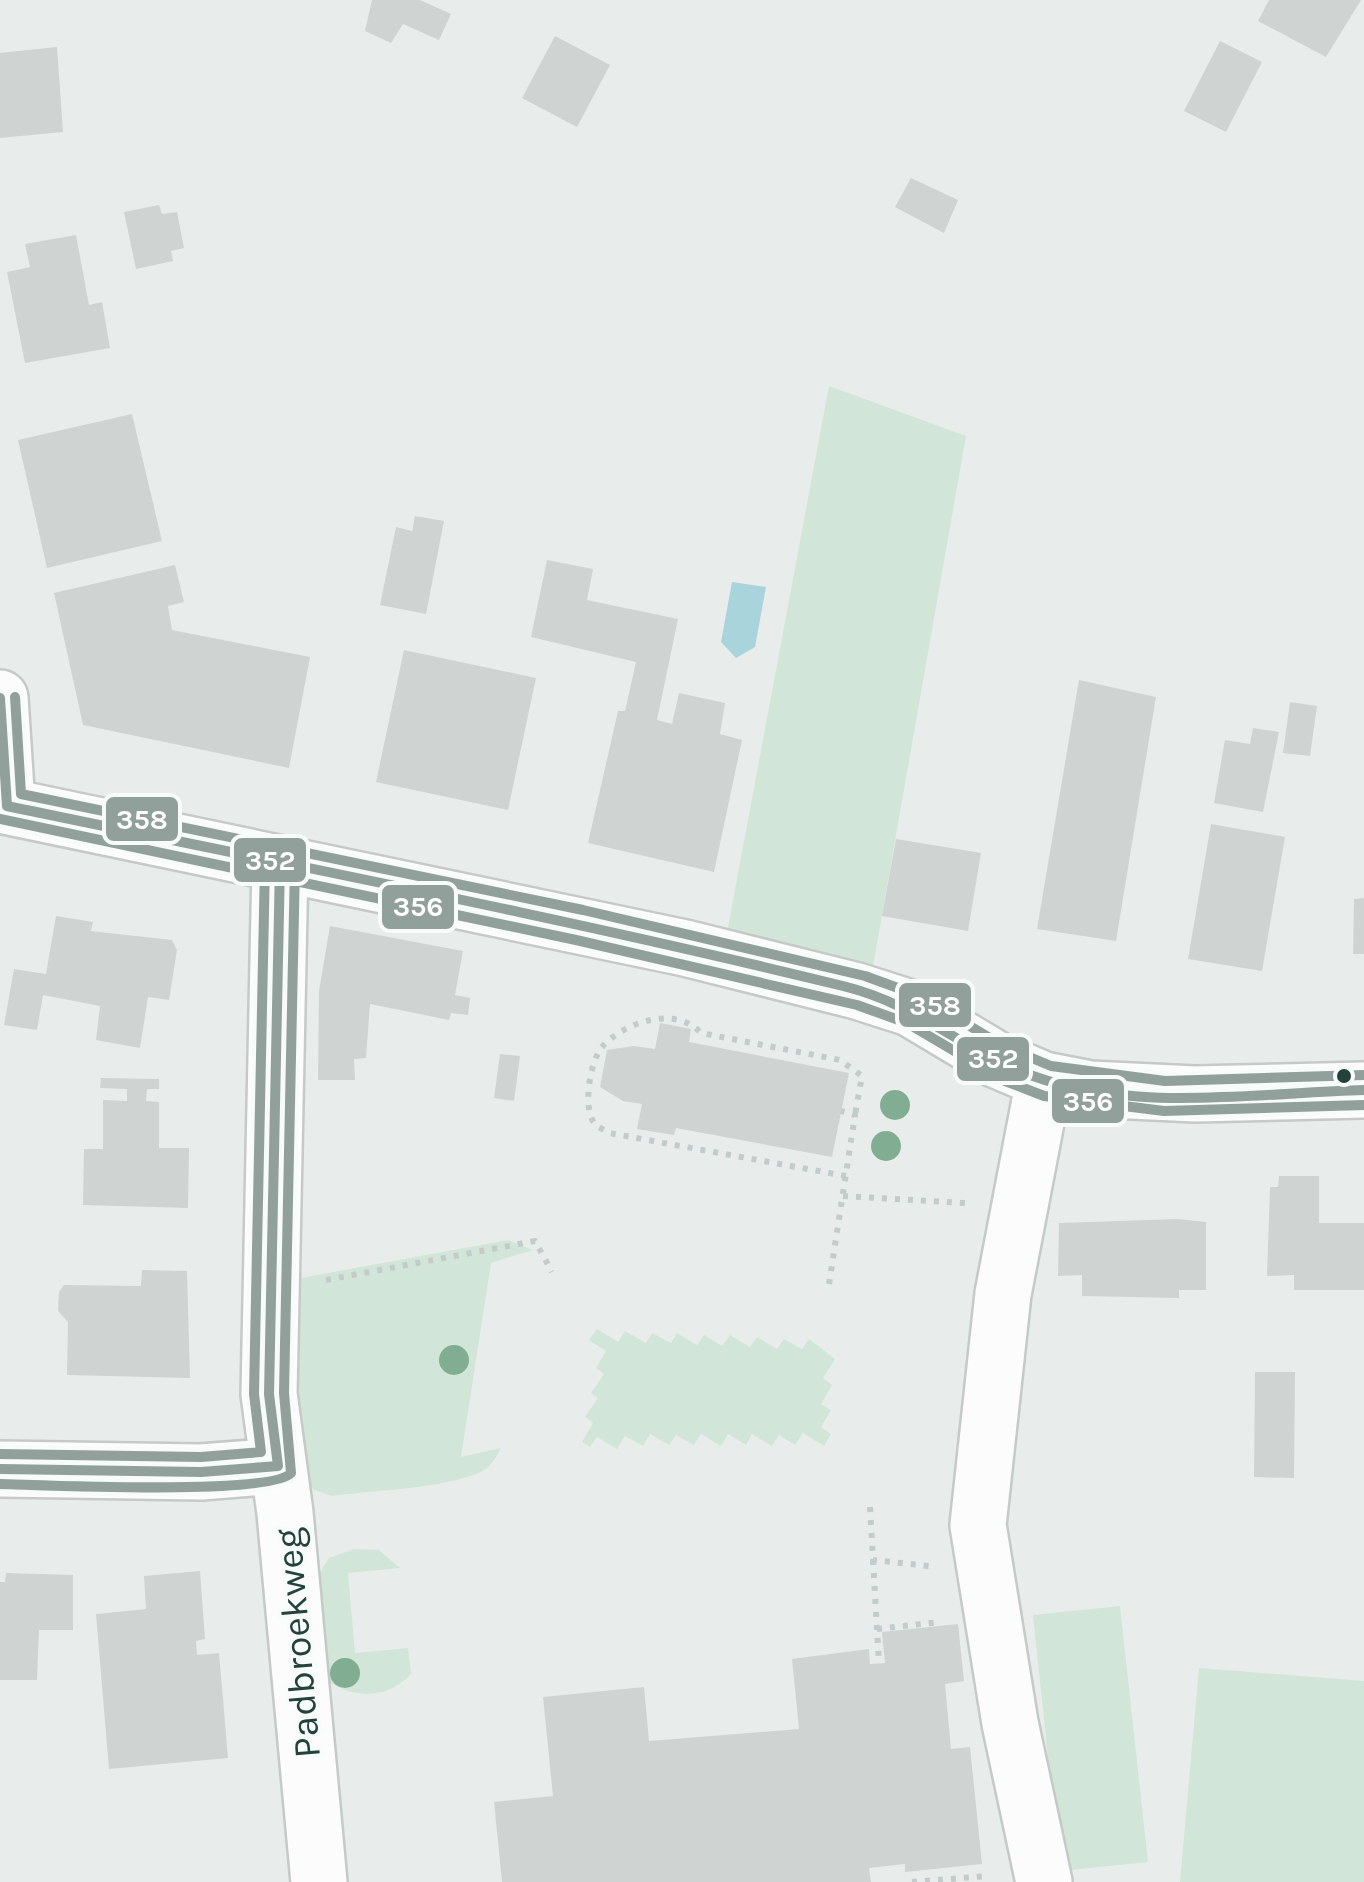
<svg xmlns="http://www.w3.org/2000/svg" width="1364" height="1882" viewBox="0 0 1364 1882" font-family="Karla,sans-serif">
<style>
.green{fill:#d1e6d8}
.water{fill:#a9d4db}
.building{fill:#cfd4d2}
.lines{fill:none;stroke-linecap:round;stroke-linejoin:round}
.minor-casing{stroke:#c5cac8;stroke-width:60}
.path{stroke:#c3ccca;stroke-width:6;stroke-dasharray:5 8;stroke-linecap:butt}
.minor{stroke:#fcfcfc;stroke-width:55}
.bus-1-casing{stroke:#f7fbf9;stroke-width:18}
.bus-2-casing{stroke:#f7fbf9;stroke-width:18}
.bus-3-casing{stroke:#f7fbf9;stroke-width:18}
.bus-1{stroke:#92a09c;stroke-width:10}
.bus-2{stroke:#92a09c;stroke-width:10}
.bus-3{stroke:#92a09c;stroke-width:10}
.tree{fill:#81ae93}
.bus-dot{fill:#24423a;stroke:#f7fbf9;stroke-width:4}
.labels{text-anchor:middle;stroke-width:8;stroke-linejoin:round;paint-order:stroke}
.street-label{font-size:38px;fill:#24423a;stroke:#f7fbf9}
.line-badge{stroke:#f7fbf9;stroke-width:4}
.badge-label{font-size:28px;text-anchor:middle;font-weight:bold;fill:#fff}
</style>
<rect width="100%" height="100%" fill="#e8edeb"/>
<!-- green -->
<path class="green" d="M829,386L966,436L872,972L726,938Z
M508,1240L533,1250L491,1263L461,1457L501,1448C496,1457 491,1467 481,1472C442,1489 375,1490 332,1496L314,1490L302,1476L295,1279Z
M597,1329L618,1342L625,1331L646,1343L652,1333L671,1343L677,1333L697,1345L704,1335L722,1346L730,1335L750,1347L757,1337L777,1349L784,1339L802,1349L809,1339L835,1359L823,1378L832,1385L821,1404L831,1410L821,1427L831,1434L824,1446L803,1433L795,1445L779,1435L772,1446L752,1434L746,1445L728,1434L721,1446L701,1434L694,1445L676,1435L669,1445L650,1434L643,1446L625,1436L617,1449L597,1437L590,1447L582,1442L593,1423L585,1417L598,1398L591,1393L604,1374L596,1368L606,1351L589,1340Z
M354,1549L379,1550L400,1568L348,1573L355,1653L408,1648L411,1674C387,1700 350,1700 323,1677L314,1582L329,1558Z
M1120,1606L1148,1862L1060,1871L1033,1615Z
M1199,1668L1364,1681V1882H1180Z"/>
<!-- water -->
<path class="water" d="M732,582L766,587L755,647L736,658L721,642Z"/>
<!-- building -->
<path class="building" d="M372,0H420L451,14L439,40L403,24L391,43L365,31Z
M1269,0H1361L1326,57L1258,21Z
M555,36L610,65L577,127L522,98Z
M1220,41L1262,62L1226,132L1184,111Z
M57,47L63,132L0,138V53Z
M911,178L958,200L944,233L895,207Z
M159,205L162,214L177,212L184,248L171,251L173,261L136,269L124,212Z
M76,235L89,305L102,302L110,348L25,363L7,272L30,267L25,244Z
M132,414L162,541L47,568L18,440Z
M415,516L444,521L426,614L380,605L396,527L412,531Z
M547,560L593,569L587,600L678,619L657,720L672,724L679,693L725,703L720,734L742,740L714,872L588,843L618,711H625L636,662L531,637Z
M175,565L184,602L168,606L172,630L310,657L289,768L83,725L54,593Z
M404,650L536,678L508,810L376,782Z
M1079,680L1156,697L1116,941L1037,929Z
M1290,702L1317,706L1310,756L1283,753Z
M1253,728L1279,732L1263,812L1214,803L1225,740L1250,744Z
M1211,824L1285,837L1262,971L1188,959Z
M896,839L981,853L968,931L882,916Z
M1364,898V954H1353L1354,899Z
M56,916L93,922L91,931L172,940L177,950L169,1000L148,997L140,1048L96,1040L100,1006L43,995L37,1030L4,1025L14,969L46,974Z
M330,926L463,951L455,995L470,998L468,1015L451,1013L449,1020L370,1004L366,1058L354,1059L355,1080H318L319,991Z
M660,1023L691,1029L689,1042L849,1073L832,1157L676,1128L674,1135L637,1129L642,1104L623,1101L600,1087L607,1050L634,1046L655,1049Z
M500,1054L520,1056L514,1101L494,1098Z
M101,1078L159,1079V1089H147L146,1101L159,1102V1148H189L188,1208L83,1205L84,1149H103V1100L127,1101V1089L100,1088Z
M1279,1176H1319V1223H1364V1290H1294V1275L1267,1276L1270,1187H1278Z
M1178,1219L1206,1222V1290H1179V1298L1082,1296V1275L1058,1276L1059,1223Z
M142,1270L187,1271L190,1378L67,1375L68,1322L58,1311L59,1292L64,1285L141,1286Z
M1255,1372H1295L1294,1478L1254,1477Z
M200,1571L205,1639L196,1641L197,1655L219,1653L228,1758L109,1769L96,1614L146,1609L144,1576Z
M6,1573L73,1575V1630H39L37,1680H0V1582H5Z
M958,1624L964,1681L945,1684L951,1749L970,1747L982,1864L905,1872V1864L869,1868L871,1882H502L494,1802L553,1796L543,1697L644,1687L649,1741L799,1729L792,1659L869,1649L870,1664L885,1663L882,1632Z"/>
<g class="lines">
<!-- minor casing -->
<g class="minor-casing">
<path id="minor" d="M0,698L7,806
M0,805L685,948L857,991L910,1008L997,1060L1044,1080L1090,1089L1195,1094L1364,1090
M280,864L269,1394L285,1513L319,1882
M1044,1080L1003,1294L978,1525L1010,1723L1044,1882
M0,1469L201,1472L278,1466"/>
</g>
<!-- path -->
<path class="path" d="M846,1176L609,1133C605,1130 599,1128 595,1124C582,1109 590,1061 602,1047C624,1022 676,1005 701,1033L840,1060L862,1076L855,1115
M843,1196L966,1203
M326,1280L535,1241L552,1272
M829,1284L855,1115L841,1111
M870,1507L873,1560L929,1566
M873,1560L879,1663
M877,1629L940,1622
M912,1882L987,1876"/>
<!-- minor -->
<use href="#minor" class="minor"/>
<!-- bus-1 casing -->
<g class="bus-1-casing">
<path id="bus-1" d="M0,698L7,806C286,864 566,918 843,986C921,1005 964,1052 1033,1076C1136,1113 1257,1093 1364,1090
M0,1469L201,1472L278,1466L269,1394L280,864"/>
</g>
<!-- bus-2 casing -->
<g class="bus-2-casing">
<path id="bus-2" d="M0,819L576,940L857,1005L907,1023L1005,1081L1044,1096L1164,1111L1364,1105
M0,1484C44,1485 270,1496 291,1473L284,1393L295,864"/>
</g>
<!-- bus-3 casing -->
<g class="bus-3-casing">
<path id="bus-3" d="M15,697L21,794L583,910L865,976L920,996L1003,1046L1051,1066L1165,1081L1364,1075
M0,1454L201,1457L261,1452L254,1394L265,864"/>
</g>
<!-- bus-1 -->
<use href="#bus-1" class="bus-1"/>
<!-- bus-2 -->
<use href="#bus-2" class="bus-2"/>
<!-- bus-3 -->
<use href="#bus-3" class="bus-3"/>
</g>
<!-- trees -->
<g class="tree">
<circle cx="895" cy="1105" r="15"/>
<circle cx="886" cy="1146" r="15"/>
<circle cx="454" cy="1360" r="15"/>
<circle cx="345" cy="1673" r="15"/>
</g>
<!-- markers -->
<circle class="bus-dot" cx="1344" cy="1076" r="9"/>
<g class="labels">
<!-- street labels -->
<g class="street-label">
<text transform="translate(297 1643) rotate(-95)" y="13">Padbroekweg</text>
</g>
</g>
<g class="line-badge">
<rect x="104" y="795" width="76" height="48" rx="10" fill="#92a09c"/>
<rect x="232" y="836" width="76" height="48" rx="10" fill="#92a09c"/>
<rect x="380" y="883" width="76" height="48" rx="10" fill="#92a09c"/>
<rect x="897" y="981" width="76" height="48" rx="10" fill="#92a09c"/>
<rect x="955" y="1035" width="76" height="48" rx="10" fill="#92a09c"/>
<rect x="1050" y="1077" width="76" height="48" rx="10" fill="#92a09c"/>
</g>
<g class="badge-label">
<text x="142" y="829">358</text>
<text x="270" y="870">352</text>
<text x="418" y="916">356</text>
<text x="935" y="1015">358</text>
<text x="993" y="1068">352</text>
<text x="1088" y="1111">356</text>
</g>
</svg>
